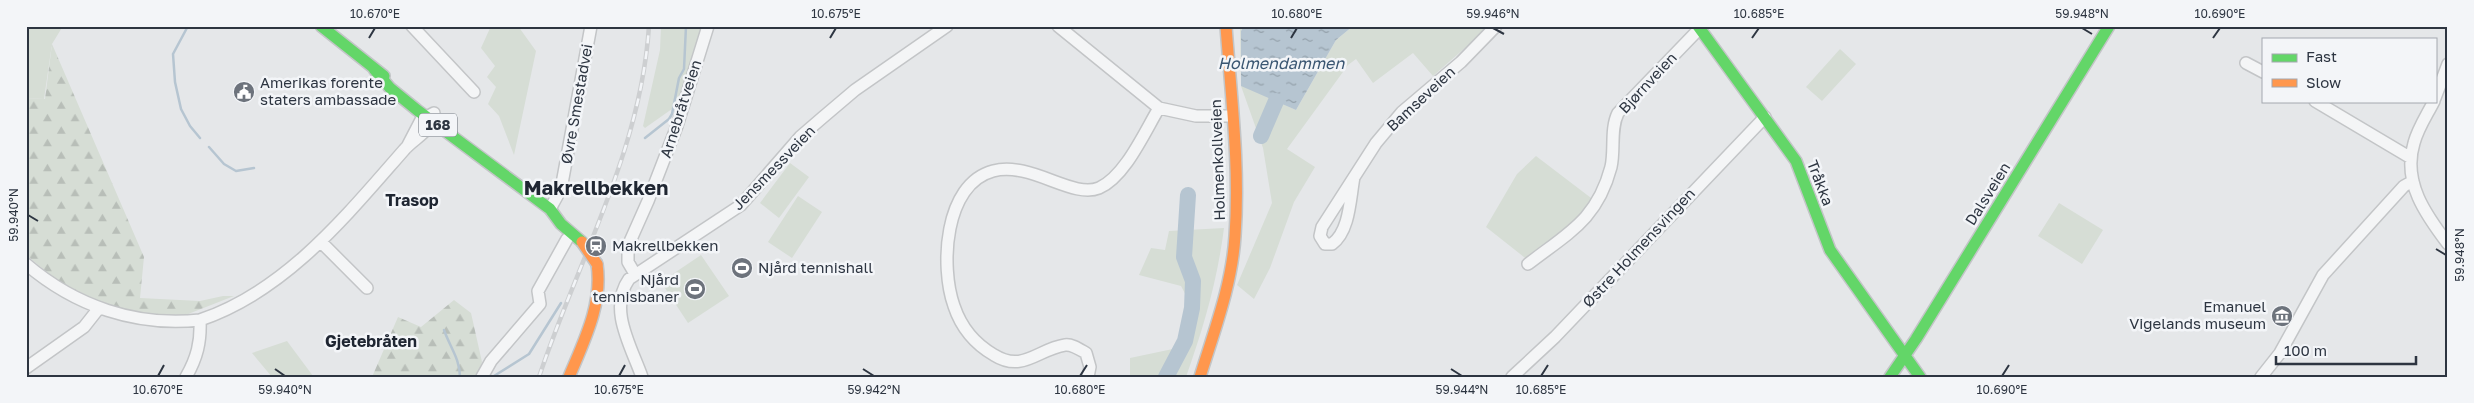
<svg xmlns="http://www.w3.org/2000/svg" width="2474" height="403" viewBox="0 0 2474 403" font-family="'Golos Text',sans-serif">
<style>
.green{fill:#d6ddd5}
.forest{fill:url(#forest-firs)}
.water{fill:url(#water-ripples)}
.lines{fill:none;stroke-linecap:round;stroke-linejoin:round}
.stream{stroke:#b6c5d1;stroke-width:2.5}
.river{stroke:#b6c5d1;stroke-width:16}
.street-casing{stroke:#c3c5c7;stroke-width:14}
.fast-casing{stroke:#c3c5c7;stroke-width:14}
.slow-casing{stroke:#c3c5c7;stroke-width:14}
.street{stroke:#f4f5f6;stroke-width:11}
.fast{stroke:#63d668;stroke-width:11}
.slow{stroke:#ff974d;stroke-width:11}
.rail-casing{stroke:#cdcfd1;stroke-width:4.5}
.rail{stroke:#f3f5f8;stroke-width:2.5;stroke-dasharray:8;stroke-linecap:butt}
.slow-bridge-casing{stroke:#c2c4c6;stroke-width:14;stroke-linecap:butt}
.slow-bridge{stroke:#ff974d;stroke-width:11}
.ticks{fill:none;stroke:#2d3541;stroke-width:2}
.labels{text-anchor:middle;stroke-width:5;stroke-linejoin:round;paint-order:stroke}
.shield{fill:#f3f5f8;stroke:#686f78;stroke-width:1}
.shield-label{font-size:14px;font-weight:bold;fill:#2d3541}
.poi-label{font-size:15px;fill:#2d3541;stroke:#f3f5f8;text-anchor:start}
.street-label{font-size:15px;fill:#2d3541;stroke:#f3f5f8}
.water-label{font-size:16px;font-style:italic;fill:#3a5672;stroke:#f3f5f8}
.neighbourhood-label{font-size:16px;font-weight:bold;fill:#1f2632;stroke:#f3f5f8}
.district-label{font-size:20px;font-weight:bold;fill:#1f2632;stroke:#f3f5f8}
.neatline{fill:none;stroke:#2d3541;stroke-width:2}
.ticks-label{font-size:12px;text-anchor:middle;fill:#2d3541}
</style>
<defs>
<pattern id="forest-firs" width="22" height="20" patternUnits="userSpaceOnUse" patternTransform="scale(1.25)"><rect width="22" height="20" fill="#d6ddd5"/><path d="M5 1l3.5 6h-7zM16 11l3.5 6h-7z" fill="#b8beb8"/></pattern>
<pattern id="water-ripples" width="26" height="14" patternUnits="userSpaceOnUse" patternTransform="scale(1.25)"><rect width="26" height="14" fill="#b6c5d1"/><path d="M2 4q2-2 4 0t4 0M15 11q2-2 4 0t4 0" fill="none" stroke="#94a1ab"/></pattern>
</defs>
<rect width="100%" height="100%" fill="#e5e7e9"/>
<!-- green -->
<path class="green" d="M26,26H63L52,44L44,99L26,98Z
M491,26H518L536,51L514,155L499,116L488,104L496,87L487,77L495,66L481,48Z
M661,26H706L679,104L645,128L643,126L660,50Z
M1240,26H1244L1241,31L1276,101L1296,110L1336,40L1353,26H1490L1433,76L1413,53L1373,83L1356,59L1348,65L1287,149L1315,167L1294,202L1270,268L1254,299L1237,285L1272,203L1263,148L1241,86Z
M1840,49L1856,64L1822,101L1806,87Z
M1536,156L1595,201L1584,217L1529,261L1486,227L1517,174Z
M790,163L809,177L779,218L760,203Z
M798,196L822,212L792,258L768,242Z
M2059,203L2103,230L2082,264L2038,236Z
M1224,228C1217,282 1204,326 1186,377H1130V358L1187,346L1196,314L1181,286L1139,275L1151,248L1165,250L1169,231Z
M701,255L729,296L688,323L661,282Z
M287,341L313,376L311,377H272L252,353Z"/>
<!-- forest -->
<path class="forest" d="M52,44L144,257L140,298L200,301L223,296H234L178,318L115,309L59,282L26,255V98L45,99Z
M454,300L471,313L482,362L477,377H372L398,317L421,327Z"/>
<!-- water -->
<path class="water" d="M1244,26H1353L1336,40L1296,110L1241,86V31Z"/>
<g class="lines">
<!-- stream -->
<path class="stream" d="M188,26L173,54L175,82L181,109L190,126L200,138
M645,138L669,119L672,114L679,78L684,69L686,26
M209,147L224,164L236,171L254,168
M444,330C450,347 460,359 460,377
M494,376L529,354L561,303"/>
<!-- river -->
<path class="river" d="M1261,136L1276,101
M1166,377L1185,341L1192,308L1193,281L1184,257L1188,195"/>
<!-- street casing -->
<g class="street-casing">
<path id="street" d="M412,26L474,92
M1058,26L1159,108L1196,116H1232
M2246,63L2263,72
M2435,98L2448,64
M2315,101L2411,158
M2434,101C2427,115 2418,128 2414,143C2402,182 2426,215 2448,244
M1354,177C1350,198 1350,231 1332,244H1325L1320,236L1322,227L1376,143L1402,112L1461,62L1496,26
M550,209L561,189L591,26
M321,242L367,288
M26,264C75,306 136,327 200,320
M1528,264C1568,233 1597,220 1611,167C1615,150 1610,129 1618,113L1702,26
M635,274L628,262V246L648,201L677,126L708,26
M26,368L84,327L99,308
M186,377C197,358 201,342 200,320C286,291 346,216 404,150C414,138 434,130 434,113L421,120L407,147
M482,377L491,361L540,304L538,291L567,239
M642,377C631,346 608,309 629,279L741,205L800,137L822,118L855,90L947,26
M1088,377L1090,367L1086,353C1079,349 1072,344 1065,345C1038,349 1023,373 994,355C975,344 961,327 954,306C940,267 944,184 993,171C1031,161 1072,199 1099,188C1125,177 1145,131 1159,108
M1512,377L1555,337L1765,117
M2261,377L2280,353L2323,275L2404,186L2413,181"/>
</g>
<!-- fast casing -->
<g class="fast-casing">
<path id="fast" d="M321,26L384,76
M1698,26L1796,161L1830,250L1920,377
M374,69L390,88L417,110L550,209L561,224L582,242
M1890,377L1916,339L2109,26"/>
</g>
<!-- slow casing -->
<g class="slow-casing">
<path id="slow" d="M569,377C584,341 603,304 597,264
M1200,377C1214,331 1232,285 1235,236C1240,166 1231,96 1226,26"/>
</g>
<!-- street -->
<use href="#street" class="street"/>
<!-- fast -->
<use href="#fast" class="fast"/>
<!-- slow -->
<use href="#slow" class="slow"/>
<!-- rail casing -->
<g class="rail-casing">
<path id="rail" d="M539,377C578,260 641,151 649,26"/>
</g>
<!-- rail -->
<use href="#rail" class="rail"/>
<!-- slow-bridge casing -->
<g class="slow-bridge-casing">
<path id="slow-bridge" d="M582,242L597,264"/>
</g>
<!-- slow-bridge -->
<use href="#slow-bridge" class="slow-bridge"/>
</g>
<!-- ticks -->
<path class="ticks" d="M1493,28L1504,34M2082,28L2092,34M369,38L375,28M830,38L836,28M1291,38L1297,28M1752,38L1759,28M2213,38L2220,28M28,215L38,221M2436,249L2446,255M275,369L285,376M863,369L874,376M1451,369L1462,376M158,376L164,365M619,376L625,365M1080,376L1087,365M1541,376L1548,365M2002,376L2009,365"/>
<!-- icons -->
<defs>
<g id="civic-disc" transform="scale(1.125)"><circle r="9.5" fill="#6d737c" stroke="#f3f5f8"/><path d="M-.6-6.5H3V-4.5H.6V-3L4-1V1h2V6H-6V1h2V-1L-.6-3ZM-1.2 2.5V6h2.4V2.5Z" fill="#fff"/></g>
<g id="station-disc" transform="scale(1.125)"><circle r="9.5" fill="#6d737c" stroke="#f3f5f8"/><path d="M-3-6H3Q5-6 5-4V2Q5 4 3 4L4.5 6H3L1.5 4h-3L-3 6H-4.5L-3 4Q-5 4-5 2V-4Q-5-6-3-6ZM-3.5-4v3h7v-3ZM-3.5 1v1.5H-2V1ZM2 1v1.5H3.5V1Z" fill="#fff"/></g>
<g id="stadium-disc" transform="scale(1.125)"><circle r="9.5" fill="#6d737c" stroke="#f3f5f8"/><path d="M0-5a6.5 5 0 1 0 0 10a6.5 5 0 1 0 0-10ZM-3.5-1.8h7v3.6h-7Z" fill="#fff"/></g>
<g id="museum-disc" transform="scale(1.125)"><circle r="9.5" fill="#6d737c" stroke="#f3f5f8"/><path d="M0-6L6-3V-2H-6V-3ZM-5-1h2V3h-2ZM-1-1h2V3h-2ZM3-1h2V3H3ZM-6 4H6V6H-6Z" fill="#fff"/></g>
</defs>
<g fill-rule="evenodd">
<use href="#civic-disc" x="244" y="92"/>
<use href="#station-disc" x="596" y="246"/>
<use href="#stadium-disc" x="742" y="268"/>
<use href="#stadium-disc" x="695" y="289"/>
<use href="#museum-disc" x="2282" y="316"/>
</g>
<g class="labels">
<!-- shield labels -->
<rect class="shield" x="419" y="113.5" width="38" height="23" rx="4"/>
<g class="shield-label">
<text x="438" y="130">168</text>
</g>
<!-- poi labels -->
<g class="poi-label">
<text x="260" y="88">Amerikas forente<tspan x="260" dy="17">staters ambassade</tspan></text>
<text x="612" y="251">Makrellbekken</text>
<text x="758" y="273">Njård tennishall</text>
<text x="679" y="285" text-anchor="end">Njård<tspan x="679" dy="17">tennisbaner</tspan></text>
<text x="2266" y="312" text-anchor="end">Emanuel<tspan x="2266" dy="17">Vigelands museum</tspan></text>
</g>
<!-- street labels -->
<g class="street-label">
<text transform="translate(1648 83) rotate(-47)" y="5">Bjørnveien</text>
<text transform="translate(1421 99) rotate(-43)" y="5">Bamseveien</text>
<text transform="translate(577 104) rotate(-80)" y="5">Øvre Smestadvei</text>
<text transform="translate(681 109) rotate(-72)" y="5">Arnebråtveien</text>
<text transform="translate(1218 160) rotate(-92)" y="5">Holmenkollveien</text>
<text transform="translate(774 168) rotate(-46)" y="5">Jensmessveien</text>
<text transform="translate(1820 183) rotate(69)" y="5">Tråkka</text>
<text transform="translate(1988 194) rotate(-58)" y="5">Dalsveien</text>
<text transform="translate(1639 248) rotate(-47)" y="5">Østre Holmensvingen</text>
</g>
<!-- water labels -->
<g class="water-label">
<text x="1281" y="69">Holmendammen</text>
</g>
<!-- neighbourhood labels -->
<g class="neighbourhood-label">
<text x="412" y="206">Trasop</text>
<text x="371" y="347">Gjetebråten</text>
</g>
<!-- district labels -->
<g class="district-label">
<text x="596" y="195">Makrellbekken</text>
</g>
</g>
<!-- border -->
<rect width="2474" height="403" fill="none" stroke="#f3f5f8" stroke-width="55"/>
<!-- legend -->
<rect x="2262" y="38" width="175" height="65" fill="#f3f5f8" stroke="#a4a8af"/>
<rect x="2272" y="54" width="25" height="8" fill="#63d668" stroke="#a4a8af"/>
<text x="2306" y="62" font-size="15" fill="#2d3541">Fast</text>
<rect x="2272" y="79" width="25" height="8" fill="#ff974d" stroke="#a4a8af"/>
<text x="2306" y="88" font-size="15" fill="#2d3541">Slow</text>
<!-- scale -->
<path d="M2276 356v8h140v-8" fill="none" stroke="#2d3541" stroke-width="2.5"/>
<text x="2284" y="356" font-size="15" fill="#2d3541" stroke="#f3f5f8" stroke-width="4" paint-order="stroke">100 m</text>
<rect x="28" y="28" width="2418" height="348" class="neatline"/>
<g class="ticks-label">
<text x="375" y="18">10.670°E</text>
<text x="836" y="18">10.675°E</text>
<text x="1297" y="18">10.680°E</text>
<text x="1493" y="18">59.946°N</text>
<text x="1759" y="18">10.685°E</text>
<text x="2082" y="18">59.948°N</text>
<text x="2220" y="18">10.690°E</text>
<text transform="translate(14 215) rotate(-90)" y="4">59.940°N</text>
<text transform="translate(2460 255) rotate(-90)" y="4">59.948°N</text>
<text x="158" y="394">10.670°E</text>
<text x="285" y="394">59.940°N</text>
<text x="619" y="394">10.675°E</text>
<text x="874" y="394">59.942°N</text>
<text x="1080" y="394">10.680°E</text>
<text x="1462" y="394">59.944°N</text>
<text x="1541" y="394">10.685°E</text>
<text x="2002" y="394">10.690°E</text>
</g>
</svg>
